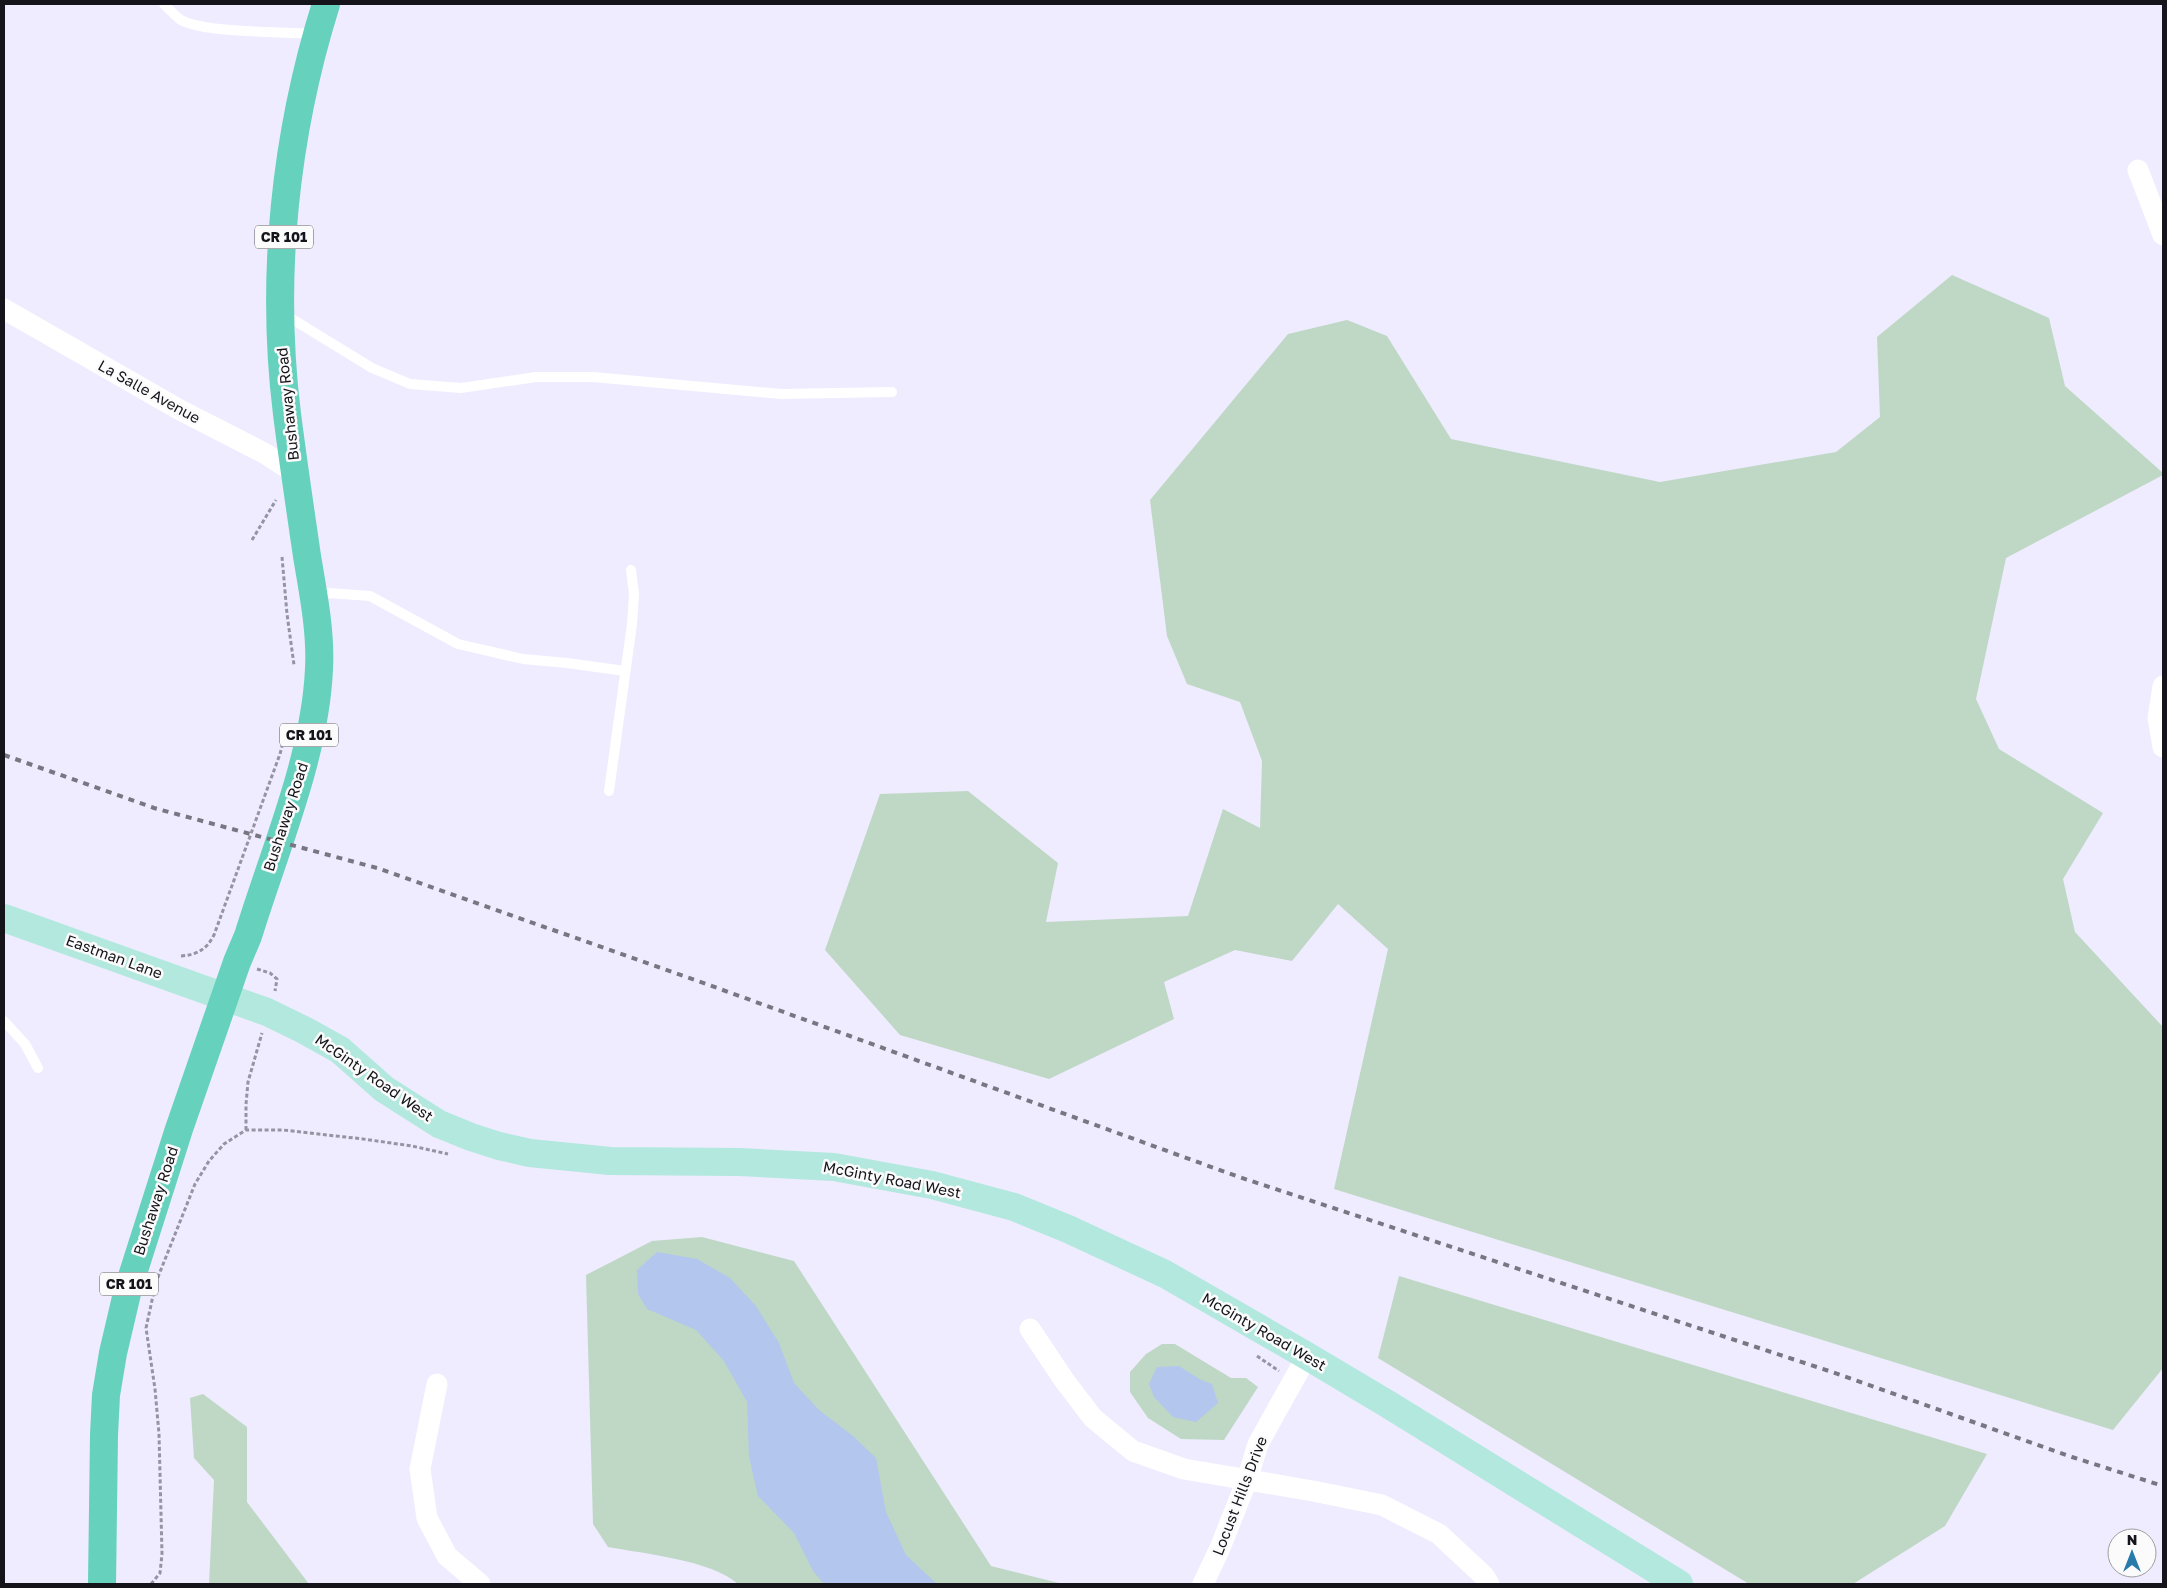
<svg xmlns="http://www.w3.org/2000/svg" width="2167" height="1588" viewBox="0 0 2167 1588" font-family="'Golos Text',sans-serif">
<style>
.green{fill:#bfd8c5}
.water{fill:#b2c6ee}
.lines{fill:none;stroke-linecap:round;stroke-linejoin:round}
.path{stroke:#9694a2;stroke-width:3;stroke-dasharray:4 2.5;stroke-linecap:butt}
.lane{stroke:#fff;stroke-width:10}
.street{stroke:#fff;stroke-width:21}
.secondary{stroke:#b2e8de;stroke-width:28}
.primary{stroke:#66d1bd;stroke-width:28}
.rail{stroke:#787682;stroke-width:4;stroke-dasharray:6 6;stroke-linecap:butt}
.labels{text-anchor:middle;stroke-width:5;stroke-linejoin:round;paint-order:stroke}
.shield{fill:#fbfbfb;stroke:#5a595e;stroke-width:1}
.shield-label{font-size:14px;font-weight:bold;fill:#15141b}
.street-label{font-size:15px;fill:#15141b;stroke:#fbfbfb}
</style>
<rect width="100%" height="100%" fill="#eeecfe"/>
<!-- green -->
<path class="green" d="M1952,275L2049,318L2065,386L2163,473V475L2006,558L1976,699L1999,749L2103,813L2063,879L2075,932L2163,1027V1368L2113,1430L1334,1189L1388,949L1338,904L1292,961L1235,950L1164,982L1174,1019L1049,1079L900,1035L825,950L880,794L968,791L1058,863L1046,922L1188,916L1223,809L1260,828L1262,761L1240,702L1187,684L1167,636L1150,500L1288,334L1347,320L1387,336L1451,439L1660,482L1836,452L1880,417L1877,337Z
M702,1237L794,1261L991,1566L1063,1584H738C711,1560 645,1554 608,1547L593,1524L586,1275L652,1241Z
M1399,1276L1987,1454L1945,1526L1853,1584H1749L1378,1358Z
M1162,1344H1175L1231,1378H1246L1258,1387L1224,1440L1181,1439L1148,1418L1130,1392V1372L1146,1354Z
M203,1394L247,1427V1502L309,1584H209L214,1480L194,1458L190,1398Z"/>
<!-- water -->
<path class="water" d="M657,1252L697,1259L730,1278L756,1306L779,1343L794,1383L819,1410L853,1436L876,1458L886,1512L906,1555L937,1584H824L813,1571L794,1533L758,1496L749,1457L747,1402L724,1361L696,1330L647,1309L638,1294L637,1270Z
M1179,1366L1201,1380L1212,1384L1218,1403L1196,1422L1173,1417L1154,1397L1149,1384L1157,1367Z"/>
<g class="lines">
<!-- path -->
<path class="path" d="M252,540L276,500
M282,557L287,614L294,665
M181,956C197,955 207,949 214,935L280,754L287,726
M257,969L270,973L277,979L275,991
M246,1130V1104L248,1082L262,1033
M1257,1356L1279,1371
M151,1584L160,1573L162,1554L159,1434L155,1389L146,1328L156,1282L195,1184L209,1161L224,1144L246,1130H283L363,1139L412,1146L448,1154"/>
<!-- lane -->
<path class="lane" d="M164,4C169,9 175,16 181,20C208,34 283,31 316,34
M284,314L372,368L410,384L461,388L536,377H593L781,394L892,392
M314,592L370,596L458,644L523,659L567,663L625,671
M609,791L632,624L634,594L631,570
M4,1021L25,1044L38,1068"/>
<!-- street -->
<path class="street" d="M2138,170L2163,235
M4,309L180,410L264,453L295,473
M2163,686L2158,718L2163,747
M1030,1329L1064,1380L1093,1418L1133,1451L1184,1469L1313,1491L1382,1505L1439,1534L1484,1576L1489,1584
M437,1384L420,1469L427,1518L447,1556L480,1584
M1203,1584L1220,1548L1247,1480L1258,1444L1307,1356"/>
<!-- secondary -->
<path class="secondary" d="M4,918L267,1012L304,1030L340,1050L384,1089L439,1124L471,1137L499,1146L530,1153L610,1161L739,1162L834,1167L932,1185L1014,1207L1068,1229L1165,1274L1307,1356L1386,1403L1679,1584"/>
<!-- primary -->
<path class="primary" d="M102,1584L104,1435L106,1395L113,1353L128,1289L179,1129L237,962L248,936C274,851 315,758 319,669C321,631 313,593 307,556C300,508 293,461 287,414C270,277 285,135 326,4"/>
<!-- rail -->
<path class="rail" d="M4,755L154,808L377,868L698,981L1239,1177L1832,1372L2072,1457L2163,1486"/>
</g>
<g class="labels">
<!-- shield labels -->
<g class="shield">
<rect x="255" y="225.5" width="58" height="23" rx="4"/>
<rect x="280" y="723.5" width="58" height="23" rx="4"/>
<rect x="100" y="1272.5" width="58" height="23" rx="4"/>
</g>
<g class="shield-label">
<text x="284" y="242">CR 101</text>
<text x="309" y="740">CR 101</text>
<text x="129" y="1289">CR 101</text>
</g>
<!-- street labels -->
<g class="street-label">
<text transform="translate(149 392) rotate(29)" y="5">La Salle Avenue</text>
<text transform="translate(288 404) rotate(-96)" y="5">Bushaway Road</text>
<text transform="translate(286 817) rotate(-72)" y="5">Bushaway Road</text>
<text transform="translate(114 957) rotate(20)" y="5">Eastman Lane</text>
<text transform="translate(374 1078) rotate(35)" y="5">McGinty Road West</text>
<text transform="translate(892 1180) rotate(11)" y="5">McGinty Road West</text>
<text transform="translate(156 1201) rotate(-72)" y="5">Bushaway Road</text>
<text transform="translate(1264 1332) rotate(30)" y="5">McGinty Road West</text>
<text transform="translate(1240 1496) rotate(-69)" y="5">Locust Hills Drive</text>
</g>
</g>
<!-- border -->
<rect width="2167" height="1588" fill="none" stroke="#15141b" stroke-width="10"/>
<!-- north arrow -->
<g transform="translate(2132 1553)"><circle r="24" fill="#fbfbfb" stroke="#9f9fa1"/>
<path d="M0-4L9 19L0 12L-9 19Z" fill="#267bab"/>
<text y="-8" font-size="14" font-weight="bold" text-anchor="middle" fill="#15141b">N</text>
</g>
</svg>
